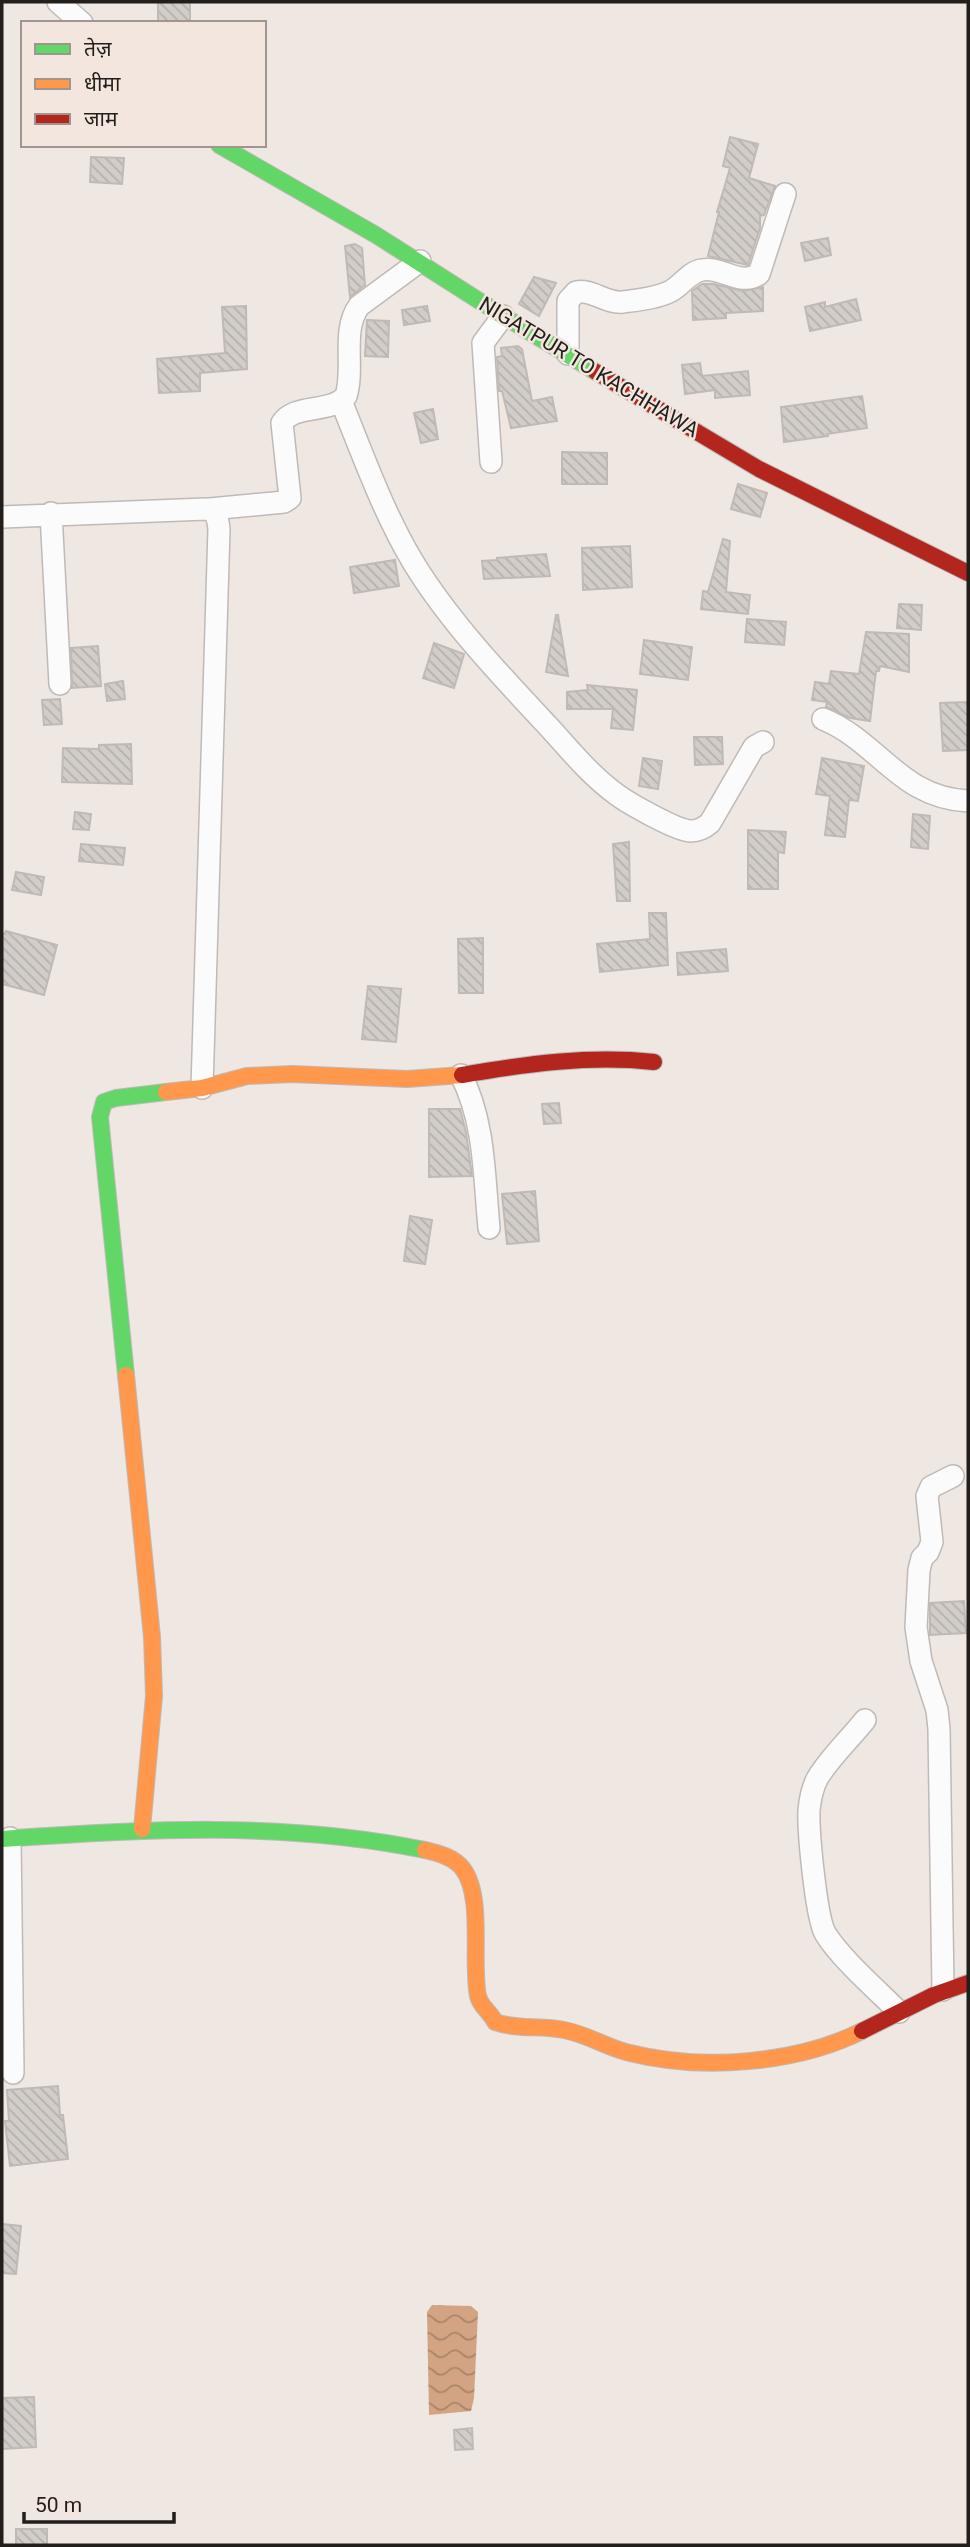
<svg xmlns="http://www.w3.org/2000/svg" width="970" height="2547" viewBox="0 0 970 2547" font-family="Roboto,'Noto Sans Devanagari',sans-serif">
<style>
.water{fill:url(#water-waves)}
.building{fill:url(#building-back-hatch);stroke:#c0bab7;stroke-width:2}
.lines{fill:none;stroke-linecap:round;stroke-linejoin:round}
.street-casing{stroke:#bfbab7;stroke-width:24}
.fast-casing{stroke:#bfbab7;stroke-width:18}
.slow-casing{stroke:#bfbab7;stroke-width:18}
.jam-casing{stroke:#bfbab7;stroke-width:18}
.street{stroke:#fcfbfb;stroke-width:21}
.fast{stroke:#63d668;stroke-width:16}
.slow{stroke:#ff974d;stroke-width:16}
.jam{stroke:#b3261e;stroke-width:16}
.labels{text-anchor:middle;stroke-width:5;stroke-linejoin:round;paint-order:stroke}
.street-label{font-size:21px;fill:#221e1b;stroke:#f2e6de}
</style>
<defs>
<pattern id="water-waves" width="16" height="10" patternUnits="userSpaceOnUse" patternTransform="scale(1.75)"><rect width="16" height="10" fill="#d2a483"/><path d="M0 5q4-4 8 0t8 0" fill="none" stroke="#aa856a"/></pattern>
<pattern id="building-back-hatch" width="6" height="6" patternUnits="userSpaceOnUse" patternTransform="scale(1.75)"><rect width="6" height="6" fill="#d2cdc9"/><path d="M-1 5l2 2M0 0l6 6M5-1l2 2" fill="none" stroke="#b4b0ac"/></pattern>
</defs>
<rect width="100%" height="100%" fill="#eee7e2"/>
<!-- water -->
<path class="water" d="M432,2305L471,2306L478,2312L474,2398L471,2411L429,2415L427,2312Z"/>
<!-- building -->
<path class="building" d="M158,2H190V23H158Z
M730,137L758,144L749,178L775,186L764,215L760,216V228L748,265L708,256L719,212H717L730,168L723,166Z
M91,157L124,158L122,184L90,182Z
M828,238L831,255L805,261L801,243Z
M355,244L362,248L365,285L350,297L345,246Z
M534,277L556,283L539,316L519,304Z
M702,284H714L743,291L763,287V311L726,313V318L693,320L692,291Z
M856,299L861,320L810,331L805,307L825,302V307Z
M246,306L247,369L200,373V391L159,393L157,359L225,353L222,307Z
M427,306L430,321L404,325L402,310Z
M367,320L389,321L388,357L365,356Z
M518,346L522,349L532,401L552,397L557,421L511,428L502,391H499L497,357L502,356L501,348Z
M700,363L702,376L748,371L750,395L715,398V390L685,394L682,365Z
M862,396L867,428L827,434L828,436L784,442L781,407Z
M433,409L438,439L421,443L414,413Z
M562,452L607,453V484H562Z
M738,484L767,493L760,517L731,509Z
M723,539L730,541L726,592L750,595L748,614L701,609L703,591L708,592Z
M630,546L632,587L583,590L582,548Z
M546,554L550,576L484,579L482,561L497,560V558Z
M395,560L399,586L354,593L350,567Z
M899,604L922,605L921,630L897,628Z
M556,615H558L568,676L546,672Z
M747,619L786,622L784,645L745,642Z
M866,632L909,634V672L880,666L879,671H876L870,721L850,718L826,707L827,702L812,700L815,682L829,684L831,671L859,674Z
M644,640L692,647L688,680L640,674Z
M434,643L464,654L454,688L423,678Z
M98,646L101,686L72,688L71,648Z
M123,681L125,699L107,701L105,684Z
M587,685L637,690L633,730L611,728L613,709H567V692L588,690Z
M60,699L62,724L44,725L42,700Z
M968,702V750L943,751L940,703Z
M694,737H722L723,764L695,765Z
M131,744L132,784L62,782L63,748L99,749V745Z
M643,758L662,761L658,789L639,786Z
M822,758L864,766L858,801L849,800L845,837L825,835L830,796L816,794Z
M75,812L91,814L89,830L73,829Z
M913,814L930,816L928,849L911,847Z
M748,830L786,832L784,853L778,852V889H748Z
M629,842L630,901H617L613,844Z
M81,844L125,848L123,865L79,861Z
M16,872L44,877L41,895L12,890Z
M649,913H666L668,965L600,972L597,944L650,939Z
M6,931L57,945L44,995L2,984V933L5,934Z
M483,938V993H459L458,939Z
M726,949L728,971L678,975L677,953Z
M368,986L401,989L396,1042L362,1039Z
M559,1103L561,1123L544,1124L542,1104Z
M429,1109H460L466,1133L472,1176L429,1177Z
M535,1191L539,1241L507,1244L502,1194Z
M410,1216L432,1220L425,1264L404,1261Z
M964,1601L966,1633L930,1635V1603Z
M58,2086L60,2115H63L68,2159L10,2166L5,2121H9L7,2090Z
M2,2224L21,2226L16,2274L2,2273Z
M34,2397L36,2447L2,2449V2398Z
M472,2428L473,2449L455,2450L454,2430Z
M16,2529H47V2545H16Z"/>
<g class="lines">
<!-- street casing -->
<g class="street-casing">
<path id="street" d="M58,2L82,23
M568,354V301L576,292C593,289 606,304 623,302C638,300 658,298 671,291C682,285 689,272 702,270C722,266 740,287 759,274L785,194
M341,401C363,455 383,512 413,562C448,620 501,676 548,726C569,749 590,775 616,794C628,803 677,831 691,831C699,831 704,828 710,823L754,747L763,742
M491,462L483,343L503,316
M210,509L284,502L290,498L282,423C295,403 330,414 346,396C355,368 341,331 359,306L420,261
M51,513L60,684
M2,517L206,509C217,510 218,520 219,529L202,1088
M823,719C879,742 900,798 968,801
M461,1075C485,1122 484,1176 489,1228
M865,1720C850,1739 829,1758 817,1779C813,1787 810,1800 809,1810C808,1831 816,1916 825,1933C840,1958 877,1990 899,2012
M10,1838L13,2073
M943,1990L939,1729L937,1710L921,1661L916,1627L919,1570L922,1558L928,1552L932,1542L927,1496L931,1487L953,1476"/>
</g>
<!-- fast casing -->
<g class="fast-casing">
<path id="fast" d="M219,145L376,235L503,316L596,372
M126,1375L100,1117L104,1102L116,1098L166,1092
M2,1839C144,1829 284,1821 425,1850"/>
</g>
<!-- slow casing -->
<g class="slow-casing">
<path id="slow" d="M166,1092L202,1088L247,1076L292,1074L407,1079L462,1075
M126,1375L152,1637L154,1696L142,1829
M425,1850C438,1853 454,1857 463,1869C484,1897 471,1961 478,1996C481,2008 490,2011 495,2022C518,2030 541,2025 564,2030C587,2034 607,2048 630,2053C702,2071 796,2064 862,2031"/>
</g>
<!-- jam casing -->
<g class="jam-casing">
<path id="jam" d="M596,372L759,469L968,573
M462,1075C526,1064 589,1055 654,1062
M862,2031L934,1995L968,1983"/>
</g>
<!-- street -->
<use href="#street" class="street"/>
<!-- fast -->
<use href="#fast" class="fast"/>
<!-- slow -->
<use href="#slow" class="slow"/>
<!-- jam -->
<use href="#jam" class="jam"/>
</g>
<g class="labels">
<!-- street labels -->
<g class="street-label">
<text transform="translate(589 367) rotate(31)" y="7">NIGATPUR TO KACHHAWA</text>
</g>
</g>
<!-- border -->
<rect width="970" height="2547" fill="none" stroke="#221e1b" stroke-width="7"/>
<!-- legend -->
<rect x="21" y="21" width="245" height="126" fill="#f2e6de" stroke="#9f9690" stroke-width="2"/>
<rect x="35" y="44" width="35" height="10" fill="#63d668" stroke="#9f9690" stroke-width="2"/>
<text x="84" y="56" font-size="21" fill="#221e1b">तेज़</text>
<rect x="35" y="79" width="35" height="10" fill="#ff974d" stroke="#9f9690" stroke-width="2"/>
<text x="84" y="91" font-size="21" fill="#221e1b">धीमा</text>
<rect x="35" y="114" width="35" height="10" fill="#b3261e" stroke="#9f9690" stroke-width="2"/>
<text x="84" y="126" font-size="21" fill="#221e1b">जाम</text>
<!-- scale -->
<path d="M24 2512v10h150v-10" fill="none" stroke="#221e1b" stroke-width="3.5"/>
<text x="35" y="2512" font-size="21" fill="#221e1b" stroke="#f2e6de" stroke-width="5" paint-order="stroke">50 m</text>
</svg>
